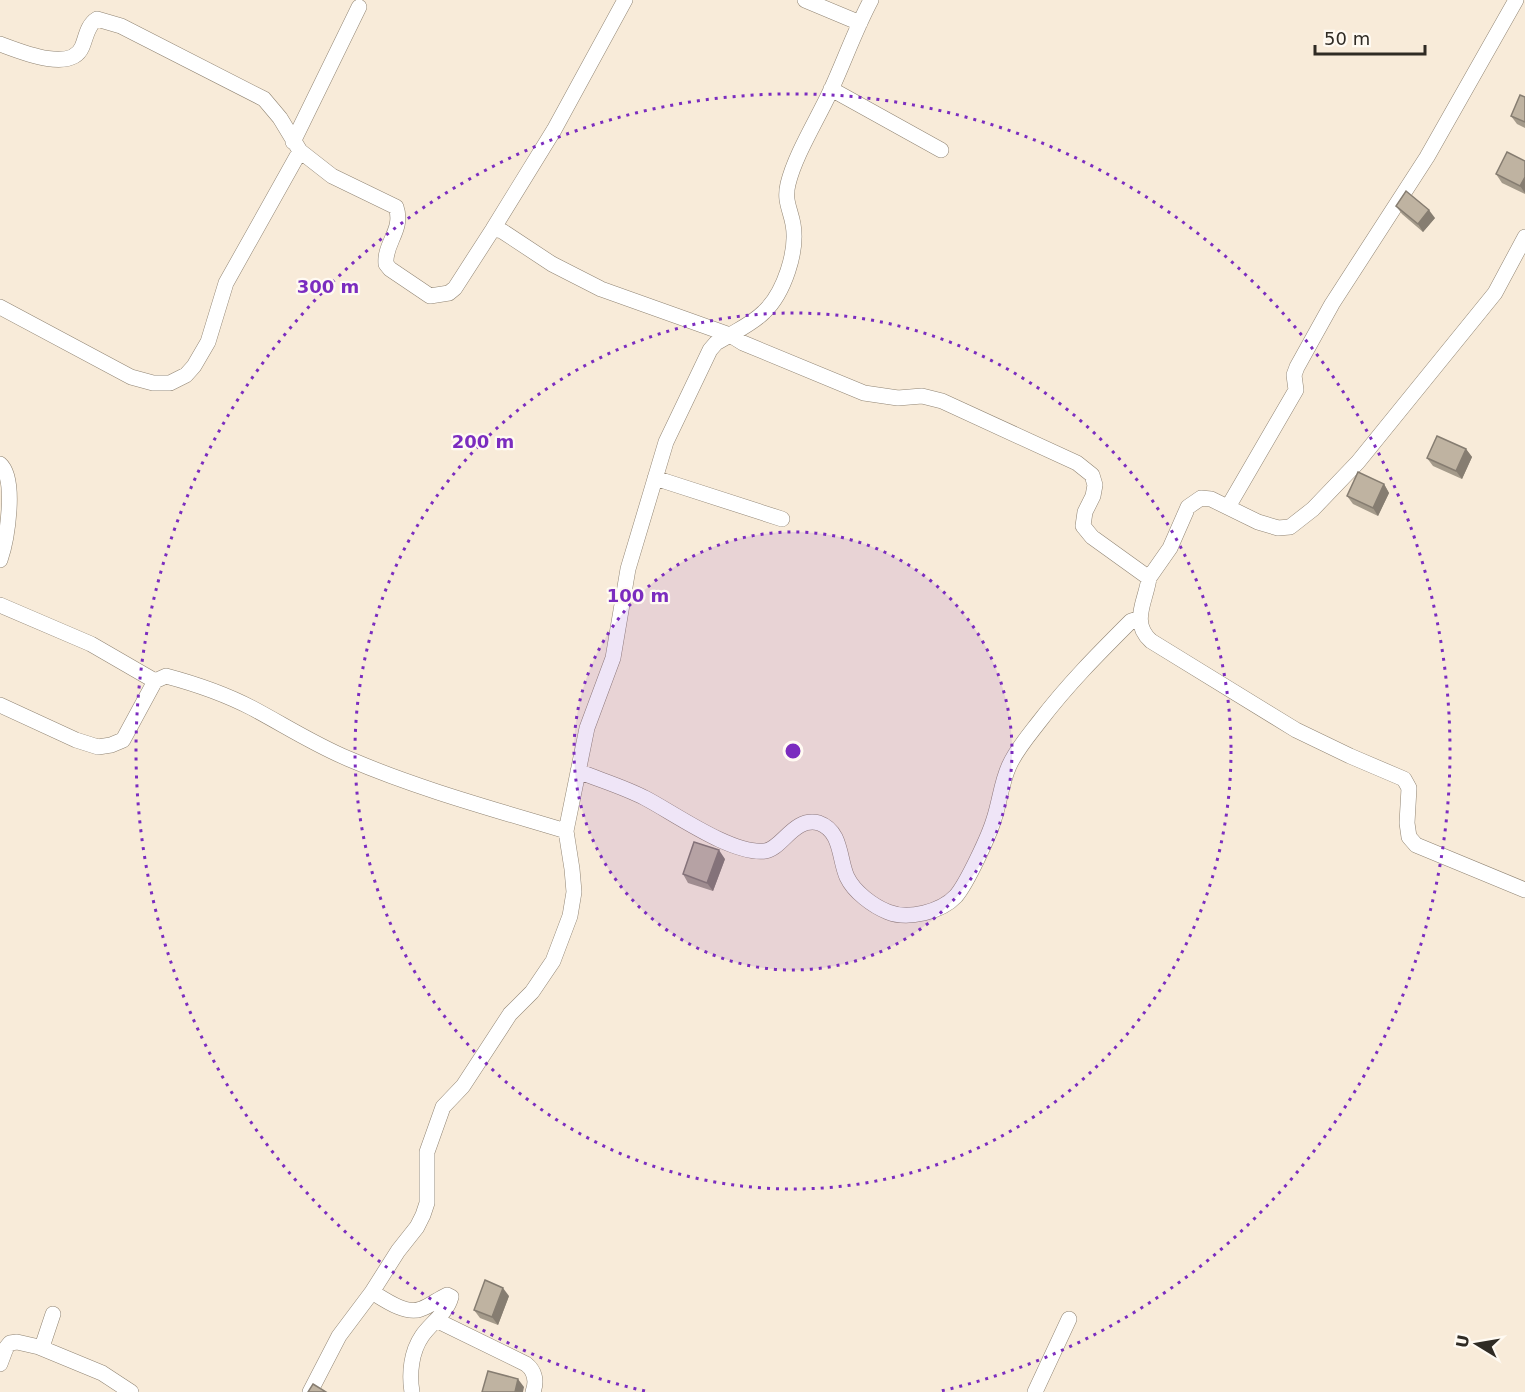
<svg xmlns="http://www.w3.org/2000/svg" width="1525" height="1392" viewBox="0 0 1525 1392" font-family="'DejaVu Sans',sans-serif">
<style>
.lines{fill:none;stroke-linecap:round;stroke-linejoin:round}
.minor-casing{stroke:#908473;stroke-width:16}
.minor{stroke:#fff;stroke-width:15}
.wall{fill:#a49a8a}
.shaded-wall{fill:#867d71}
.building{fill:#bfb3a1;stroke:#867d71;stroke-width:1.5}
.ring{fill:none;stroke:#7b2cbf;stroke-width:3;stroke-dasharray:3 6}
.centre{fill:#7b2cbf;stroke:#fffaf2;stroke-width:3}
.ring-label{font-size:18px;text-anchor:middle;font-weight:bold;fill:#7b2cbf;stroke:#fffaf2;stroke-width:4.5;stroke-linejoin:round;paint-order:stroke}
</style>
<rect width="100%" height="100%" fill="#f8ebd9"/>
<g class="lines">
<!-- minor casing -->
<g class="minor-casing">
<path id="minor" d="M805,0L860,23
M871,0C855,30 844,62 830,92C817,120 795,155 788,184C784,201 790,208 793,224C798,251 784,293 764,312C754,322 742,328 730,335L743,343L864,393L898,398L922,396L942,401L1077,463L1092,475L1095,485L1093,496L1085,512L1083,526L1092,537L1149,578L1170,548L1188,507L1201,498L1211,499L1258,522L1278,528L1290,527L1313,509L1358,462L1495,293L1525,237
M0,44C19,51 71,73 82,47C86,38 87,25 97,19L121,26L264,99L280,118L300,151L332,176L396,207C404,230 384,243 386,264L390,269L430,296L449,293L455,288L493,229L502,231L552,264L601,289L730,335L716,343L710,350L666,442L628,569L613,658L587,728L566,831L572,869L574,892L570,916L553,961L532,992L510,1014L463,1086L443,1107L427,1152V1203L423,1215L417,1227L398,1251L372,1292L339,1336L310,1392
M831,89L941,150
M293,142L359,7
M493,229L554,130L625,0
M0,307L131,377L153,383H170L186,375L194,366L208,342L226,283L300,151
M0,464C17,479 7,540 0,560
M655,478L782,519
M1228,507L1296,390L1294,375L1297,367L1332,304L1427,157L1516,0
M1149,578C1146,601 1130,622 1151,641L1296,730L1350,756L1404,779L1409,788L1407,823L1409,837L1416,845L1525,890
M0,605L91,644L155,681
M0,705L76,740L98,747L111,745L123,740L155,681L166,676C196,684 225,694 252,708C284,725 315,745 349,759C419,789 493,809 566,831
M578,771C600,780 624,787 645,798C674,813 732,855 765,851C782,849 794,816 819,823C842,831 839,860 847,877C854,892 873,906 888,912C908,920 941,912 956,896C967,883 989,836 994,819C1000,801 1001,784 1009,766C1016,750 1029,735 1039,722C1068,684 1098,654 1131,621L1140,618
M372,1292C385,1300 406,1315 421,1309C430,1306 438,1299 447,1295L451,1297C447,1313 431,1323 422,1336C411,1352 409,1374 412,1392
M436,1320L526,1364C535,1371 537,1381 533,1392
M39,1347L102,1373L131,1392
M0,1364L6,1348L10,1343L17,1342L39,1347L43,1344L53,1314
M1035,1392L1069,1319"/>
</g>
<!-- minor -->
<use href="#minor" class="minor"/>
</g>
<!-- wall -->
<path class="wall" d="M1525,97V128L1517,124L1511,116Z
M1525,161V194L1502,183L1496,174Z
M1396,206L1435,218L1423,232L1402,214Z
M1466,449L1472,457L1462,479L1433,466L1427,458Z
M1384,484L1389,493L1378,516L1353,504L1347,496Z
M725,859L713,891L688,883L683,874Z
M509,1296L498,1325L480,1318L474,1310Z"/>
<!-- shaded-wall -->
<path class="shaded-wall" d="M1525,177V193L1520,186Z
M1429,210L1435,218L1423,232L1418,224Z
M1466,449L1472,457L1462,479L1456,471Z
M1384,484L1389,493L1378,516L1373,508Z
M719,850L725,859L713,891L707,883Z
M503,1288L509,1296L498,1325L492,1317Z
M518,1379L524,1387L523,1392H515Z"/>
<!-- building -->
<path class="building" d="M1520,95L1525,97V122L1511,116Z
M1507,152L1525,161V177L1520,186L1496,174Z
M1406,191L1429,210L1418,224L1396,206Z
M1437,436L1466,449L1456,471L1427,458Z
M1358,472L1384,484L1373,508L1347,496Z
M694,842L719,850L707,883L683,874Z
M485,1280L503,1288L492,1317L474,1310Z
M488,1371L518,1379L515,1392H482Z
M313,1384L326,1392H308Z"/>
<!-- distance rings -->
<circle cx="793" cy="751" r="219" fill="#7b2cbf" fill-opacity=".12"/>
<g class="ring">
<circle cx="793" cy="751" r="219"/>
<circle cx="793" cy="751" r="438"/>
<path d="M645 1391A657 657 0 1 1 941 1391"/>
</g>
<circle cx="793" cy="751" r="9" class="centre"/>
<g class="ring-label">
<text x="328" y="293">300 m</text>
<text x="483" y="448">200 m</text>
<text x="638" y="602">100 m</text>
</g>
<!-- north arrow -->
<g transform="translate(1477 1344) rotate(281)" stroke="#fffaf2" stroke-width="4.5" paint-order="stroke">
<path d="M0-4.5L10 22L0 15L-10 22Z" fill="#2f2b24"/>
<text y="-9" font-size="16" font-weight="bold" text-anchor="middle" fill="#2f2b24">U</text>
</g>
<!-- scale -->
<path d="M1315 45v9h110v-9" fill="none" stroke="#2f2b24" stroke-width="3"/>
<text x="1324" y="45" font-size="18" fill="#2f2b24" stroke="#fffaf2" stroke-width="4.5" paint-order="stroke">50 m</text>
</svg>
